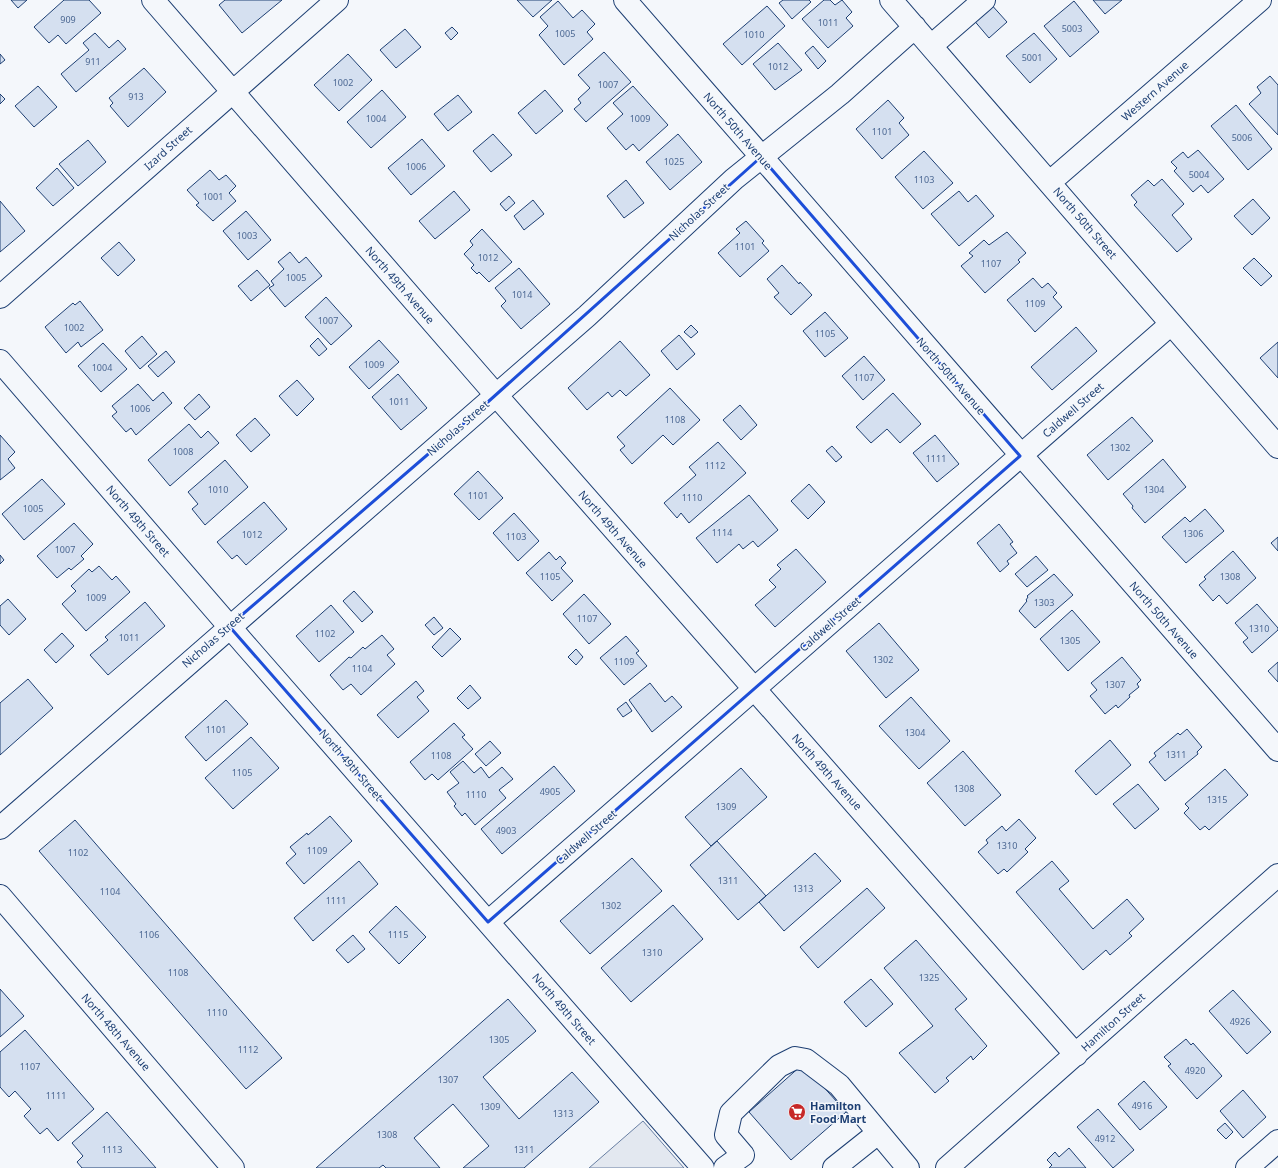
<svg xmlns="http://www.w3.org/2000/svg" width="1278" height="1168" viewBox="0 0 1278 1168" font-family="'Noto Sans',sans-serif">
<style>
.parking{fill:#e3e8f0;stroke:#687fa3}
.building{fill:#d5e0f0;stroke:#1d3f73}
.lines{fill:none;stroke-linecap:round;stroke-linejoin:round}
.minor-casing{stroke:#1d3f73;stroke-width:24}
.minor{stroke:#f4f7fb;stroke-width:22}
.marked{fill:none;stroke:#1d4ed8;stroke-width:3;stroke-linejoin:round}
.labels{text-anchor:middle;stroke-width:3;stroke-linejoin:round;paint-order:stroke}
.number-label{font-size:9px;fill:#4b6792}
.street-label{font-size:11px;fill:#1d3f73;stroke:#f4f7fb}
.poi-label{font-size:11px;font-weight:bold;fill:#1d3f73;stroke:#f4f7fb;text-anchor:start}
</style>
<rect width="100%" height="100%" fill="#f4f7fb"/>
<!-- parking -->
<path class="parking" d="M643,1121L684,1168H589Z"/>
<!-- building -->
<path class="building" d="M11,0H27L18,8Z
M64,0H89L101,13L66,44L58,35L49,43L34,27Z
M225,0H282L242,33L219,5Z
M517,0H552L533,17Z
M783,0H809L811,2L792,19L779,3Z
M824,0H830L835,5L842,0L852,12L846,18L853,26L828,48L802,19Z
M1093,0H1122L1105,14Z
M558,1L573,18L582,10L595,24L587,32L593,39L564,65L539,35L548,26L540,17Z
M1074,1L1099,32L1070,57L1044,26Z
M989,2L1007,22L989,38L972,18Z
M767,6L785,26L742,65L723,44Z
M452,27L458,33L451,40L445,33Z
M405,29L421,47L396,68L380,50Z
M95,33L109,48L118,40L126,49L76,92L61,74L89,50L83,43Z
M1034,33L1057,59L1030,83L1006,56Z
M778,43L802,70L775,90L753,64Z
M813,46L826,61L818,69L805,53Z
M604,52L631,82L586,122L574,109L581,103L578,99L590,88L578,75Z
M0,54L5,60L0,64Z
M348,54L372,80L339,111L314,85Z
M144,68L166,92L128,127L110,106L113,103L109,98Z
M1270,76L1278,85V135L1249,104L1261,93L1257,87Z
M38,86L57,107L34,127L15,106Z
M633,86L668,125L639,151L633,144L626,150L607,128L623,114L613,103Z
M382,90L406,117L371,148L347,122Z
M545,90L563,111L536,134L518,113Z
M0,94L5,99L0,104Z
M458,95L472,112L448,131L434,114Z
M888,100L904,118L899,123L909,135L882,159L856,129Z
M1236,105L1272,149L1248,170L1211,126Z
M493,134L512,155L491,172L473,151Z
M678,134L702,162L670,190L646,162Z
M422,139L445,166L411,195L388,168Z
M88,140L106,162L78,186L59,164Z
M1198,150L1224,179L1208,193L1201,185L1193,192L1174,171L1177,168L1171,162L1183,152L1188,158Z
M924,151L953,183L923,209L895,177Z
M57,168L74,188L53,206L36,188Z
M210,170L219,180L226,175L236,186L229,193L236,201L213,221L196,205L199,203L187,190Z
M1162,179L1184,204L1172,215L1192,239L1177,252L1134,205L1137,202L1131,195L1148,180L1154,186Z
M626,180L644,203L624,218L607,196Z
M454,191L470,210L435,239L419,221Z
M959,191L968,202L976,195L994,216L959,246L931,214Z
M509,196L515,203L506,211L500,204Z
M1253,199L1270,218L1252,235L1234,216Z
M533,200L544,214L524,230L514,216Z
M0,201L25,231L0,252Z
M246,211L271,240L248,260L223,231Z
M746,221L764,241L762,243L769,251L740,277L718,253L740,233L736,229Z
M482,229L512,262L489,282L479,272L477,274L471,268L474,265L464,254L473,245L470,241Z
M1007,232L1026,253L1018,260L1020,262L985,293L961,266L973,256L969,253L984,240L989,245Z
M119,242L135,260L118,276L101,258Z
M290,252L299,263L306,257L322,276L285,307L269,288L274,285L271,281L284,269L278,262Z
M1254,258L1272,276L1261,286L1243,268Z
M782,265L799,284L800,282L812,295L791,315L774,297L779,293L767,279Z
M519,268L550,304L521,329L501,306L506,301L495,288Z
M257,270L270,285L251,301L238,286Z
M1033,278L1042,288L1048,283L1057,293L1053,297L1062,307L1035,332L1007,300Z
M326,297L352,326L331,345L305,317Z
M80,301L103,330L81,347L78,342L66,353L45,327L73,303L75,305Z
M825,312L848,338L825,357L803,331Z
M691,325L698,332L691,338L684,332Z
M1076,327L1097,351L1052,390L1031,367Z
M679,335L695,354L677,370L661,351Z
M142,336L157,354L140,369L125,351Z
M318,338L327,349L319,356L310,346Z
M379,340L399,362L369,389L349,367Z
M620,341L650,375L626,396L620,390L612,397L608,392L587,410L568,388Z
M1278,342V378L1260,358Z
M103,343L127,369L101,392L78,366Z
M166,351L175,362L158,377L148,366Z
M864,356L885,380L863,400L842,376Z
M398,374L427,408L401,430L372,397Z
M297,380L314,399L297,416L279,396Z
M138,384L153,401L163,392L172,403L136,435L131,428L126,432L112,416L117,412L112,406Z
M670,388L700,420L673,445L663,435L632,464L620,450L625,446L617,437Z
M893,393L921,424L900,443L887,429L871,443L856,427Z
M199,394L210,407L195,420L184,408Z
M740,405L757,425L741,440L723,420Z
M1132,417L1153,441L1108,480L1087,455Z
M255,418L270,435L251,452L236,435Z
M189,424L201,438L208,431L219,443L170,486L148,460Z
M0,435L15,452L8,459L15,468L0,480Z
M935,435L959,464L937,482L913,453Z
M718,442L746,473L689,523L681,513L677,518L664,503L696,475L689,467Z
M832,446L842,457L836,462L826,451Z
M1163,459L1186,487L1145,523L1132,508L1133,506L1123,494Z
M225,460L248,487L205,525L192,509L198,504L188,492Z
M478,471L503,498L479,520L454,494Z
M42,479L65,504L24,540L2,514Z
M809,484L825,502L808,519L791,501Z
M749,495L778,530L758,547L753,541L743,549L739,544L717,563L696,538Z
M264,502L287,529L246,565L237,555L232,559L217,542Z
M1205,509L1224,531L1186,563L1162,537L1185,517L1190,522Z
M514,513L539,541L518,561L493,533Z
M74,523L93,544L81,556L84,559L71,570L69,568L57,578L37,556Z
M999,524L1013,542L1010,544L1017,553L1007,561L1009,564L1000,572L977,543Z
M1278,537V551L1271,543Z
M796,549L826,582L775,627L755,605L776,587L769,580L781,569L777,565Z
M1233,551L1256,578L1227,604L1219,595L1213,601L1199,585L1206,579L1204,577Z
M549,552L556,560L560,556L566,563L561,568L573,581L552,601L526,573Z
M0,555L4,560L0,564Z
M1036,556L1048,570L1027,587L1015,574Z
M99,566L112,580L116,576L130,592L86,631L62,604L76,591L71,586L89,569L92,572Z
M1054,574L1073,595L1035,628L1019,611L1027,601L1026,600L1028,597L1027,596Z
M354,591L373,612L362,622L343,601Z
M584,594L611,624L589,644L563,614Z
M8,599L26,619L9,635L0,625V606Z
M145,602L165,626L108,675L90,655L108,640L105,637Z
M1257,604L1278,628V630L1252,653L1243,642L1248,638L1235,623Z
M331,605L354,632L319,662L296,636Z
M1072,610L1100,642L1068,671L1040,639Z
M434,617L443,628L434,635L425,625Z
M879,623L919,670L886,698L846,651Z
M450,628L461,639L442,657L432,647Z
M62,633L74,646L56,663L44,650Z
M382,635L394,649L387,655L395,664L361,695L351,684L343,690L330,675L349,657L351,658L363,647L365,649Z
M626,636L639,651L636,653L647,666L624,685L600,658Z
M576,649L583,657L576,665L568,657Z
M1122,657L1141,680L1137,684L1139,687L1129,695L1130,697L1118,708L1116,705L1105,714L1090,696L1097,690L1091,683Z
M1278,662V682L1268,671Z
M28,679L53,708L0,755V703Z
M416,681L424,691L417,697L429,711L398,738L377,715Z
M650,683L665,702L672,696L682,707L652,732L629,700Z
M470,685L481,698L468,709L457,698Z
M911,697L950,741L919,769L879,726Z
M226,700L248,724L206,761L185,737Z
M626,702L632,711L623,717L617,709Z
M454,723L465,735L462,737L473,749L438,780L432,774L425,780L410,762Z
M1187,729L1202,747L1197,752L1198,754L1165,781L1149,762L1156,756L1154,753L1178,733L1180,735Z
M251,737L279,768L233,809L205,778Z
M1110,740L1131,765L1096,795L1075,771Z
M490,741L501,753L486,766L475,754Z
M963,751L1001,795L965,826L927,783Z
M463,761L474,773L481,767L489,778L502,767L513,779L499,790L506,798L475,825L465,813L462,816L454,806L456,804L447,792L459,783L450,772Z
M554,766L575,791L502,854L481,829Z
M741,768L767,797L711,846L685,817Z
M1225,769L1248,795L1209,830L1205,826L1200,830L1184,813L1189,808L1185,804Z
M1138,784L1159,809L1135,829L1113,804Z
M330,816L352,841L304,884L286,863L296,854L290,847L307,833L308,835Z
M1019,819L1036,838L1025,849L1028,852L1007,872L1004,869L998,874L978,852L988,843L986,840L1002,826L1006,831Z
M75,820L282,1058L246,1089L39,851Z
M717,841L766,896L738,920L690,865Z
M815,853L841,881L784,931L759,902Z
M632,858L662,891L590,954L560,921Z
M359,861L378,884L313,941L294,918Z
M1052,861L1069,881L1059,889L1093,929L1127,899L1144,919L1129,933L1132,936L1110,955L1106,950L1083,970L1016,892Z
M867,888L885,908L818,968L800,947Z
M673,905L703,939L631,1002L601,968Z
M396,906L426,937L399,964L369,932Z
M353,935L365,949L348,963L336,950Z
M916,940L967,999L955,1009L987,1046L973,1060L971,1056L946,1078L949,1081L935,1093L899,1053L933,1026L884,968Z
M871,979L893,1004L866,1027L844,1002Z
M0,989L24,1016L0,1037Z
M1233,990L1271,1032L1247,1054L1209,1011Z
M508,999L536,1031L483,1077L519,1119L572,1072L599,1102L524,1168H463L489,1146L453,1104L414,1138L440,1168H386L383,1165L379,1168H316Z
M25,1030L94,1109L58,1141L47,1128L40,1134L24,1116L31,1109L15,1091L9,1097L0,1087V1052Z
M1186,1039L1191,1045L1193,1043L1222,1076L1197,1099L1168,1066L1171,1064L1164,1057Z
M803,1064L846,1112L791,1160L749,1112Z
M1144,1081L1167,1107L1140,1130L1118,1104Z
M1243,1090L1266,1117L1243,1138L1220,1111Z
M1098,1109L1134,1150L1113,1168L1077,1127Z
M107,1112L156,1168H82L77,1162L83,1156L72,1143Z
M1225,1123L1233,1132L1226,1139L1217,1130Z
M1069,1148L1086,1168H1049L1052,1165L1047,1160L1055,1152L1059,1157Z"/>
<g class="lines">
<!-- minor casing -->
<g class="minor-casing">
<path id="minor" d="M153,0L496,395L1076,1055
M625,0L1278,750
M891,0L1278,447
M931,46L984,0
M1050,182L1260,0
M0,297L337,0
M0,361L248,648L703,1168
M0,828L587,316L734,179L840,94L915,27
M0,896L233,1168
M488,922L1171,324
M725,1168L743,1155L726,1135L731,1113L779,1066L795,1058L806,1060L839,1085L908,1168
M834,1168L878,1133
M947,1168L1278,875
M1247,1168L1278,1141"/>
</g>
<!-- minor -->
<use href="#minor" class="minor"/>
</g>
<!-- marked area -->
<path class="marked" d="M761,157L1020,456L488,922L229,626L470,418Z"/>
<!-- icons -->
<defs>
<g id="supermarket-disc" transform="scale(0.9)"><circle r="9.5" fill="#c62828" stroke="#f4f7fb"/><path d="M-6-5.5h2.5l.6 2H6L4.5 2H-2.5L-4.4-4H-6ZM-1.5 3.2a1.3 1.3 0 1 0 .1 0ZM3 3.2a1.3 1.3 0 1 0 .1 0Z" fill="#fff"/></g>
</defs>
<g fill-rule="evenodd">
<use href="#supermarket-disc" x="797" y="1112"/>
</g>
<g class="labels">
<!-- number labels -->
<g class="number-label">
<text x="68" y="23">909</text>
<text x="828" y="26">1011</text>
<text x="1072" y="32">5003</text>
<text x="565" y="37">1005</text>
<text x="754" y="38">1010</text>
<text x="1032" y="61">5001</text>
<text x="93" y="65">911</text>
<text x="778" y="70">1012</text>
<text x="343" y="86">1002</text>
<text x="608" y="88">1007</text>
<text x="136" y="100">913</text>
<text x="376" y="122">1004</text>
<text x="640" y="122">1009</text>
<text x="882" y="135">1101</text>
<text x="1242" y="141">5006</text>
<text x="674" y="165">1025</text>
<text x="416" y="170">1006</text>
<text x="1199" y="178">5004</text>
<text x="924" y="183">1103</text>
<text x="213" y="200">1001</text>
<text x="247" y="239">1003</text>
<text x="745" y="250">1101</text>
<text x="488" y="261">1012</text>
<text x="991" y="267">1107</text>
<text x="296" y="281">1005</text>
<text x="522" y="298">1014</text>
<text x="1035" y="307">1109</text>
<text x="328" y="324">1007</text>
<text x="74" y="331">1002</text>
<text x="825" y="337">1105</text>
<text x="374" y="368">1009</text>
<text x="102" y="371">1004</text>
<text x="864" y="381">1107</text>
<text x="399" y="405">1011</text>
<text x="140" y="412">1006</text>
<text x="675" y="423">1108</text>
<text x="1120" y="451">1302</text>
<text x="183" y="455">1008</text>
<text x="936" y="462">1111</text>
<text x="715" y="469">1112</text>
<text x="218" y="493">1010</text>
<text x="1154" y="493">1304</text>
<text x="478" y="499">1101</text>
<text x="692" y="501">1110</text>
<text x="33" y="512">1005</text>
<text x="722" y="536">1114</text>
<text x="1193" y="537">1306</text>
<text x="252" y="538">1012</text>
<text x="516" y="540">1103</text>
<text x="65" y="553">1007</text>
<text x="550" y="580">1105</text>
<text x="1230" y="580">1308</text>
<text x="96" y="601">1009</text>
<text x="1044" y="606">1303</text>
<text x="587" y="622">1107</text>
<text x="1259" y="632">1310</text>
<text x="325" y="637">1102</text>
<text x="129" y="641">1011</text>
<text x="1070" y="644">1305</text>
<text x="883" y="663">1302</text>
<text x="624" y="665">1109</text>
<text x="362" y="672">1104</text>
<text x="1115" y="688">1307</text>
<text x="216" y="733">1101</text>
<text x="915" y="736">1304</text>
<text x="1176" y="758">1311</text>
<text x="441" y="759">1108</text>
<text x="242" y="776">1105</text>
<text x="964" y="792">1308</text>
<text x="550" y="795">4905</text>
<text x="476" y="798">1110</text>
<text x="1217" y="803">1315</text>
<text x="726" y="810">1309</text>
<text x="506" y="834">4903</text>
<text x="1007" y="849">1310</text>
<text x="317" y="854">1109</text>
<text x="78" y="856">1102</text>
<text x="728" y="884">1311</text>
<text x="803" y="892">1313</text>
<text x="110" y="895">1104</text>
<text x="336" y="904">1111</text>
<text x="611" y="909">1302</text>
<text x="149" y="938">1106</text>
<text x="398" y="938">1115</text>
<text x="652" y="956">1310</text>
<text x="178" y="976">1108</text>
<text x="929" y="981">1325</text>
<text x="217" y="1016">1110</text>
<text x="1240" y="1025">4926</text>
<text x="499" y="1043">1305</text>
<text x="248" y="1053">1112</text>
<text x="30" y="1070">1107</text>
<text x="1195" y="1074">4920</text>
<text x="448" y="1083">1307</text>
<text x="56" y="1099">1111</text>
<text x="1142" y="1109">4916</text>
<text x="490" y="1110">1309</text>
<text x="563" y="1117">1313</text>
<text x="387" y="1138">1308</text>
<text x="1105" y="1142">4912</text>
<text x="112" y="1153">1113</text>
<text x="524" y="1153">1311</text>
</g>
<!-- street labels -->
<g class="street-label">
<text transform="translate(1155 91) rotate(-41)" y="4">Western Avenue</text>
<text transform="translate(738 131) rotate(49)" y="4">North 50th Avenue</text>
<text transform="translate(168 148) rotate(-42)" y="4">Izard Street</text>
<text transform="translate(699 212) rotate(-43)" y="4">Nicholas Street</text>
<text transform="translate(1085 223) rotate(49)" y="4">North 50th Street</text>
<text transform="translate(400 285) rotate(49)" y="4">North 49th Avenue</text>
<text transform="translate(951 376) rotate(49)" y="4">North 50th Avenue</text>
<text transform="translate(1073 410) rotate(-41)" y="4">Caldwell Street</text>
<text transform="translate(458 428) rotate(-41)" y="4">Nicholas Street</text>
<text transform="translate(138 521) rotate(49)" y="4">North 49th Street</text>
<text transform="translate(613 529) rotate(49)" y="4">North 49th Avenue</text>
<text transform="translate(1164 620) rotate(49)" y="4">North 50th Avenue</text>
<text transform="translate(830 624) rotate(-41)" y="4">Caldwell Street</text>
<text transform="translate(213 640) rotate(-41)" y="4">Nicholas Street</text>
<text transform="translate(351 765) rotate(49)" y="4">North 49th Street</text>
<text transform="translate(827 772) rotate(48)" y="4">North 49th Avenue</text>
<text transform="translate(586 837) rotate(-41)" y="4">Caldwell Street</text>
<text transform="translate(564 1009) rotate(49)" y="4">North 49th Street</text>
<text transform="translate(1113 1022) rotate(-42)" y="4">Hamilton Street</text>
<text transform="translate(116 1032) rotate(49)" y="4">North 48th Avenue</text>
</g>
<!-- poi labels -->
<g class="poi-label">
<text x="810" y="1110">Hamilton<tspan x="810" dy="13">Food Mart</tspan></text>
</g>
</g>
</svg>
